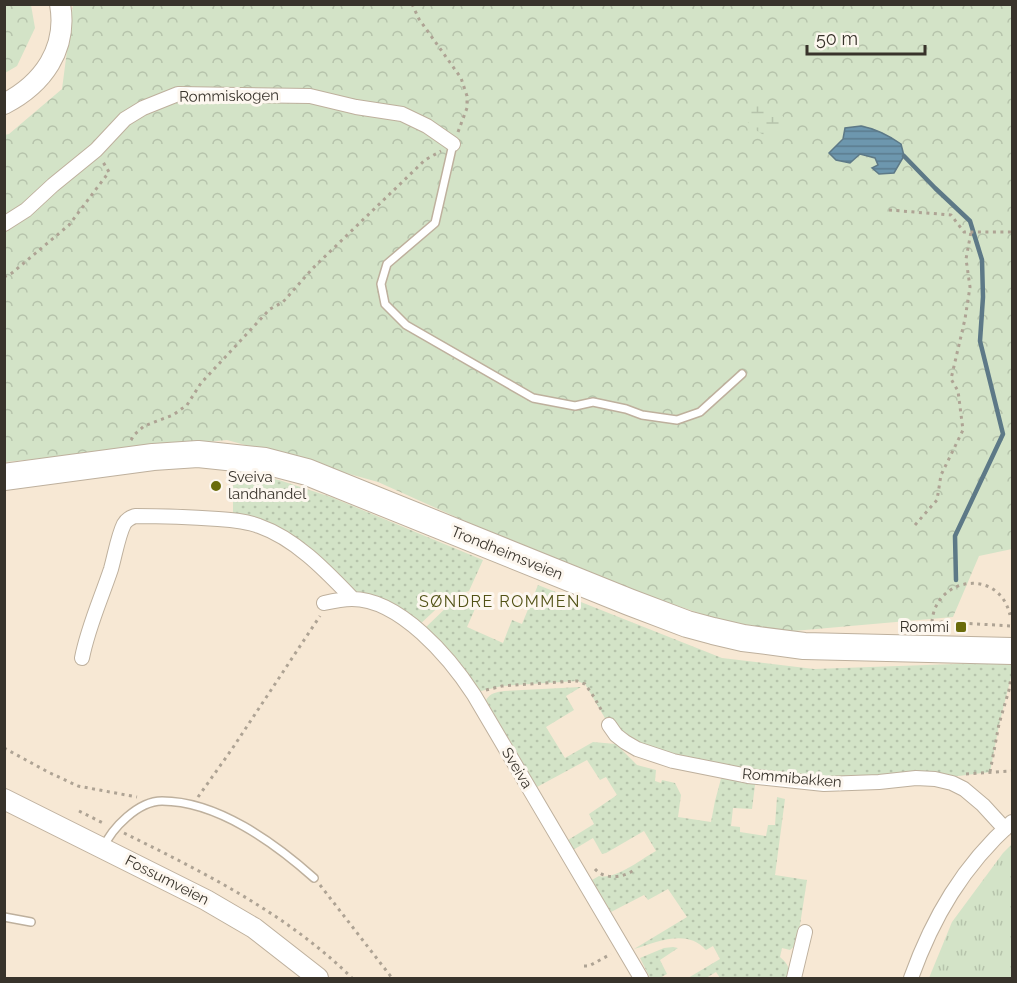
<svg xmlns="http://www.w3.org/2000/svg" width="1017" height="983" viewBox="0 0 1017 983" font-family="Raleway,sans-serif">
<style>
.grass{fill:url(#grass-dots)}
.forest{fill:url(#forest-crowns);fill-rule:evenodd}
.wetland{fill:url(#wetland-marsh)}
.park{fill:url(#park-tufts)}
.water{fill:url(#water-rules);stroke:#5d7987;stroke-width:1.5}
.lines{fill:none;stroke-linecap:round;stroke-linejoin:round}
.stream{stroke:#5d7987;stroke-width:4.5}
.lane-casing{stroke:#beb09d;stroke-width:10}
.street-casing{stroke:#beb09d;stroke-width:16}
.secondary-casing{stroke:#beb09d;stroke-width:22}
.highway-casing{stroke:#beb09d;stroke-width:28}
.path{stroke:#aea394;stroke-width:3;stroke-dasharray:3 4.5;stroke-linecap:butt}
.lane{stroke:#fff;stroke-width:7}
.street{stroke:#fff;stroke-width:14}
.secondary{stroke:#fff;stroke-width:20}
.highway{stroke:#fff;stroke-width:26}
.poi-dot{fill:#6a6b0b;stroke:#fdf7ef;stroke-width:2}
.labels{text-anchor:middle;stroke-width:6;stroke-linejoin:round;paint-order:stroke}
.street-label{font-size:15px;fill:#38332b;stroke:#fdf7ef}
.poi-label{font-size:15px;fill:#38332b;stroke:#fdf7ef;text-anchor:start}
.neighbourhood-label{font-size:16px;letter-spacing:1.5px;fill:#515115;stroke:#fdf7ef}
</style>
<defs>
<pattern id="grass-dots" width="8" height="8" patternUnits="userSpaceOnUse" patternTransform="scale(1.5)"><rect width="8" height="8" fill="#d3e3c7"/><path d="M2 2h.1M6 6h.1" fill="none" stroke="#b6c3ab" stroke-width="1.8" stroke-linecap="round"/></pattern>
<pattern id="forest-crowns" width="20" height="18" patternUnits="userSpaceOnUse" patternTransform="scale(1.5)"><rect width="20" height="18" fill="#d3e3c7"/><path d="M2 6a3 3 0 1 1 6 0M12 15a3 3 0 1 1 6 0" fill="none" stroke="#b6c3ab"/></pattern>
<pattern id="wetland-marsh" width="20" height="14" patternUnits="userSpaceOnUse" patternTransform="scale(1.5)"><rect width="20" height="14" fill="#d3e3c7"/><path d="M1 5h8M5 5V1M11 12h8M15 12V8" fill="none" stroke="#b6c3ab"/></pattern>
<pattern id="park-tufts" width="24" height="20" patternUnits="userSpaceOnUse" patternTransform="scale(1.5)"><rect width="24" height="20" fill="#d3e3c7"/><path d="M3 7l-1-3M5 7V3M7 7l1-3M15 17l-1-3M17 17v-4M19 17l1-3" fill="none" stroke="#b6c3ab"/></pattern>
<pattern id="water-rules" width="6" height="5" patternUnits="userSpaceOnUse" patternTransform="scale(1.5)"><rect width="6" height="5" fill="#6d97ae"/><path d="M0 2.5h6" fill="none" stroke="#5b7c8e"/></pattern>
</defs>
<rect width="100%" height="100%" fill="#f7e8d4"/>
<!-- grass -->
<path class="grass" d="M233,472L279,480L331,497L483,560L469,591L449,597L416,628L365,600L299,549L233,521Z
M538,585L722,658L814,669L1011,662V677L999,725L990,772L935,779L756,777L752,809L733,808L731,826L740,827V832L766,836L768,825H775L777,797L785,799L775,875L807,880L797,944L790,950L782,948L780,957C788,964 790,968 789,978H720L716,972L706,978H688L720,959L713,946L706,950C687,928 657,942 634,949L687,917L668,889L648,900L644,895L611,912L592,880L599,876C616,880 641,859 656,851L644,831L606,853L602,854L593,838L573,850L568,840L594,824L589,814L617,795L606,777L600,780L587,760L537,787L486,700C490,693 497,692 504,691L581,687L566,696L574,710L546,727L565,758L593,742L616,744L637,765L656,770L655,781L661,783L662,780L675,783L681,795L678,817L711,822L715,801L723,771L637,749L609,725L585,684L577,681L502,686L477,692L456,658L425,628L453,601L469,598L478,602L467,627L503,643L512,620L522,624Z
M673,947L678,948L660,960L667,974L660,978H650L640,958L664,948Z"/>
<!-- forest -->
<path class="forest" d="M5,4L31,5L35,28L17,66L5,73Z
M73,5H1012V549L979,556L953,617L760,634L576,571L378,482L227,440L5,462L4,135L9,134L62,89ZM861,126C886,131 889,137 904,156L894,173L879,174L873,168L879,165L876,158L860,154L850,163L829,153L843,138Z"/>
<!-- wetland -->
<path class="wetland" d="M759,103L775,107L784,118V127C781,129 779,133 776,134C763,140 752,127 745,119L748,108Z"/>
<!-- park -->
<path class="park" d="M1012,844V978H929L952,922L1003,853Z"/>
<!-- water -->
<path class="water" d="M861,126C877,129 888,135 901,144L904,156L894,173L879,174L872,168L878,165L875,158L860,154L850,163L836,160L829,153L843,139L845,128Z"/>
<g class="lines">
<!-- stream -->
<path class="stream" d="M904,156L935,188L970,221L982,260L983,297L980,341L1003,434L955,536L956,580"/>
<!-- lane casing -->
<g class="lane-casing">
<path id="lane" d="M453,144L435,223L387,264L381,284L385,304L406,325L533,398L575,406L593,402L626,409L642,415L677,420L700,412L742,374
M103,848C112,828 138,801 162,801C217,801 275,843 314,878
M4,917L31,922"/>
</g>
<!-- street casing -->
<g class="street-casing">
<path id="street" d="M4,224L26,210L53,185L96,150L125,119L143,108L178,94L310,96L356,107L402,114L427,126L453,144
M324,603C333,601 343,599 352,599C400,599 450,658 474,695L641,978
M82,658C88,627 101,599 111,569C115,555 118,536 124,524C127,519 130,518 135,516C163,516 191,517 218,519C232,520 246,521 259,526C296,539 326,571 353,599
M609,725L616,735L625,742L637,749L673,761L748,776L824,784L879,782L916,778L935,779L952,783L964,789L983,805L1005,829
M794,978L805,932
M911,978C933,917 963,866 1012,822"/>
</g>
<!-- secondary casing -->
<g class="secondary-casing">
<path id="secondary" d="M4,104C43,84 68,49 60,4
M4,799L206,900L254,928L318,978"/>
</g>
<!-- highway casing -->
<g class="highway-casing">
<path id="highway" d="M4,477L153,457L198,454L265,461L307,472L629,602L687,624L713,631L743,638L804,646L1012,651"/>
</g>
<!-- path -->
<path class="path" d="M412,4L419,19L461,78L467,96V108L458,132
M889,210L951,215L964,232H1012
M4,277L12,273L69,225L109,172L103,162
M131,440L135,434L144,426L173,415L187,405L201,383L270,309L283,302L313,268L425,160L441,151
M915,525L937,500L941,475L963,430L958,391L951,379L965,319L970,287L966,259L971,232
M932,622C935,577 999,567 1010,615
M910,627L942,622L1012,626
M486,690L502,686L529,684L577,681L585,684L594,697L603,713
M4,748L48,772L78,786L137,797
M990,772L999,724L1009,690L1011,677
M966,774L1012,771
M198,797L232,749L320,616
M79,811L105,824
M124,833C205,873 287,914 352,978
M595,869C605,880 623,878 634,870
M320,885L392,978
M584,966H589L611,954"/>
<!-- lane -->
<use href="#lane" class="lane"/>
<!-- street -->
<use href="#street" class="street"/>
<!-- secondary -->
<use href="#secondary" class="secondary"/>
<!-- highway -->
<use href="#highway" class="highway"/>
</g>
<!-- markers -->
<g class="poi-dot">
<circle cx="216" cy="486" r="6"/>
<rect x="955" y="621" width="12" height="12" rx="3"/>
</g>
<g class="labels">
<!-- street labels -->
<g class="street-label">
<text transform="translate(229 96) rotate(-1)" y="5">Rommiskogen</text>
<text transform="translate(507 553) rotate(22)" y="5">Trondheimsveien</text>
<text transform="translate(517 768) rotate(59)" y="5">Sveiva</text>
<text transform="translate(792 778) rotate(5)" y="5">Rommibakken</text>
<text transform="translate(167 880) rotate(27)" y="5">Fossumveien</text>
</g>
<!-- poi labels -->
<g class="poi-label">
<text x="228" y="482">Sveiva<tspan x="228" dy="17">landhandel</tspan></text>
<text x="949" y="632" text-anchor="end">Rommi</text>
</g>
<!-- neighbourhood labels -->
<g class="neighbourhood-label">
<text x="500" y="607">SØNDRE ROMMEN</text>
</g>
</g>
<!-- border -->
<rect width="1017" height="983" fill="none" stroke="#38332b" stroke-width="12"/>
<!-- scale -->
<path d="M807 45v9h118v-9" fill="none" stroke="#38332b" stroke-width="3"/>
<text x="816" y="45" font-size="18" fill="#38332b" stroke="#fdf7ef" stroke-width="4.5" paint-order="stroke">50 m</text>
</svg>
